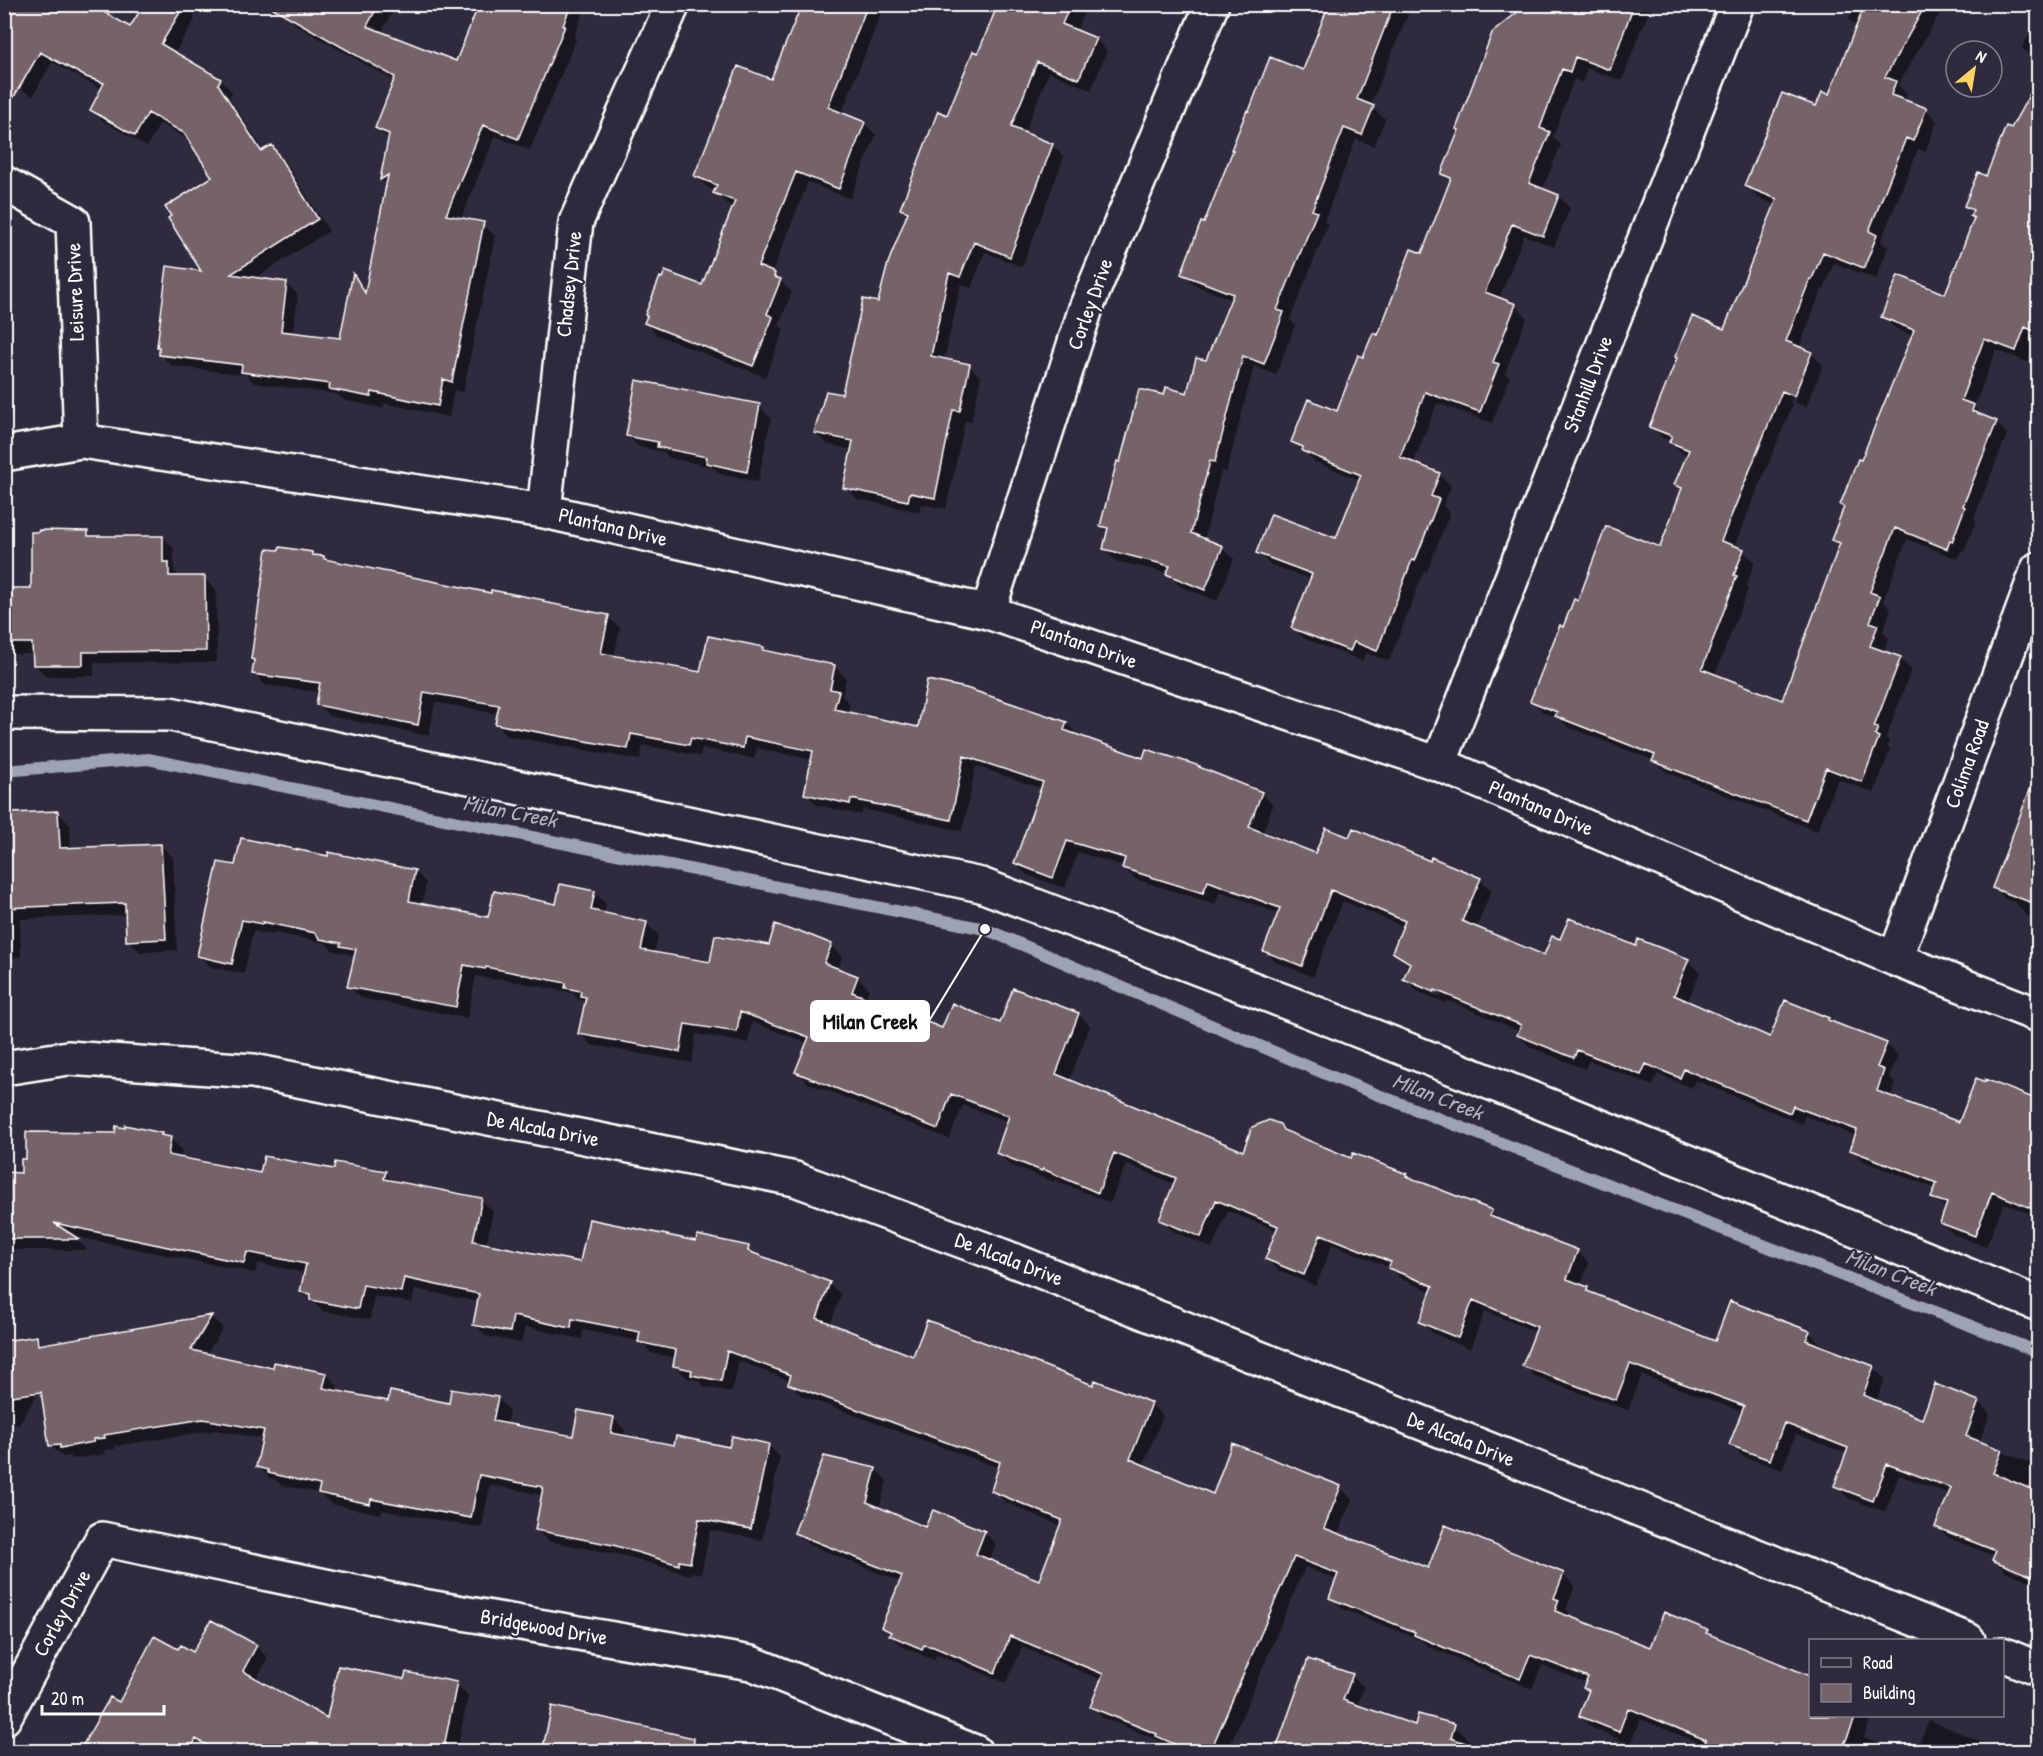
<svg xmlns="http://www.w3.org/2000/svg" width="2043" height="1756" viewBox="0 0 2043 1756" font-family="'Patrick Hand',sans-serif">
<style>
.shadow{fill:#0007;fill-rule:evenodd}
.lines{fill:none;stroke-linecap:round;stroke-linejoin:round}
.stream{stroke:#9da3b2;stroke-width:12}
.building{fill:#766369;stroke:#fff;stroke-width:1.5}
.minor-casing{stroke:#fff;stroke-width:38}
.minor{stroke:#2f2a3d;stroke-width:33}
.labels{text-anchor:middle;stroke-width:4.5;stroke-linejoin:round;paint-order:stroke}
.street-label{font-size:21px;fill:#fff;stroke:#2f2a3d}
.water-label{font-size:22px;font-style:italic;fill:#aeb2bf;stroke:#2f2a3d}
.leader{fill:none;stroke:#fff;stroke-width:2}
.callout-dot{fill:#fff;stroke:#2f2a3d;stroke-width:2}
.callout{fill:#fff;stroke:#fff;stroke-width:2}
.callout-label{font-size:22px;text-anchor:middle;font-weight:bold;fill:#111}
</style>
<rect width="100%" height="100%" fill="#2f2a3d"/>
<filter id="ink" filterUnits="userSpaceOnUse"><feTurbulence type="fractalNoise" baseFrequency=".0167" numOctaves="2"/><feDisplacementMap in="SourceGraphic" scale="12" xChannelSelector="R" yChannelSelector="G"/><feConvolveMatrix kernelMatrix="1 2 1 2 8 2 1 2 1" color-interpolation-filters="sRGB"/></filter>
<g filter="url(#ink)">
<!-- shadow -->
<path class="shadow" d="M4,4H85L131,29L146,4H201L193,18L195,19L174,54L221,80L232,92L229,97L264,151L271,147L283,159L329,231L254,279L286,283L298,295L293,334L341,340L354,276L367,291L387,185L382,179L390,140L376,128L395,81L297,26L285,14L290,4H397L381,33L457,63L479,8L469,4H586L574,37L576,39L530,150L495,136L461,219L483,224L495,236L463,392L454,390L449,417L384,403L383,408L343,400L337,394L254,383L247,375L172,366L160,354L204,272L214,178L190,141L160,123L147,147L103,121L91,110L103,90L52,62L33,96L4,80Z
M803,4H885L841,114L864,123L876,135L850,199L808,182L772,273L792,292L779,325L784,330L765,377L657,335L646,323L703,287L734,207L727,204L715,192L716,191L707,187L696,176L772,81Z
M1000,4H1087L1076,31L1095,39L1107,51L1091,90L1049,72L1024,134L1052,145L1064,157L1022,267L985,252L971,288L961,284L944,360L969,366L981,377L971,422L965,421L946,509L921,504L919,512L857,499L845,487L853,450L827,444L815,433L843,396L879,304L908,216L901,209L979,55Z
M1331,4H1412L1370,106L1385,119L1374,146L1356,139L1324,221L1328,225L1290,319L1295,325L1276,375L1254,366L1226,473L1221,471L1204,540L1222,548L1234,559L1217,601L1180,586L1167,573L1116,561L1104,549L1109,533L1101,526L1121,463L1165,397L1188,395L1207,362L1232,300L1195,285L1183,273L1205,225L1304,72Z
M1526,4H1652L1642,29H1641L1622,81L1587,68L1582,83L1574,79L1553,137L1561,145L1542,190L1558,196L1570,208L1554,247L1524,235L1499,299L1515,306L1527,317L1505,373L1510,377L1492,423L1437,403L1413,464L1439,474L1451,486L1443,506L1450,512L1427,572L1424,571L1389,661L1366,653L1362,661L1305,639L1293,627L1312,580L1269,564L1258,552L1337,540L1360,480L1315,462L1293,441L1338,413L1364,359L1379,336L1423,255L1451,182L1443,174L1460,131L1457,129L1495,30L1514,37Z
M1857,4H1945L1898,85L1907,94L1905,101L1926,109L1937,121L1925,152L1918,149L1881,241L1888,248L1876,279L1834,263L1824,290L1822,289L1799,348L1811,353L1823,365L1806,407L1794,402L1811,357H1808L1790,403L1793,404L1734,547L1743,551L1755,562L1746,586L1748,589L1715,675L1783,702L1841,547L1833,539L1845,508L1841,505L1862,462L1913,336L1895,328L1883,317L1945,295L1975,220L1972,216L1973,213L1966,206L1987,178L2038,82V338L2028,362L1996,350L1974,407L1985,418L1996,422L2007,434L1974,518L1976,520L1964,552L1961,551L1958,559L1907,539L1883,601L1891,609L1883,631L1889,638L1883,652L1900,658L1911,670L1886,738L1889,741L1887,746L1890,750L1874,793L1838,779L1817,831L1666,772L1655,761L1568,727L1560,719L1543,712L1532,701L1564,629L1579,603L1660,549L1682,491L1676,485L1688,456L1682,453L1670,441L1663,438L1651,427L1725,330L1776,205L1757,197L1746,185L1829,96L1857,27L1849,19Z
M1952,4H1961L1959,9Z
M2038,18V62L2022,48Z
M759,406L771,418L758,482L720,474L712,467L670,458L664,452L639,447L627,435Z
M87,532L93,538L163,537L174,549V570L180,578H204L216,590L217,662L94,663V676H46L34,664V654H9L4,649V590H33Z
M311,553L327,561L492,595L543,601L546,604L608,617L620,628L614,657L701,674L763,649L766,652L834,666L846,678L842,696L850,704L847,713L919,729L1066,723L1078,735L1144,759L1261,793L1273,805L1262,834L1316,855L1350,839L1480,879L1491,891L1476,929L1545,957L1636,948L1688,961L1700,972L1687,1003L1771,1039L1828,1020L1832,1024L1886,1044L1898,1056L1889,1077L1895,1083L1890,1097L1960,1123L2028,1101L2038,1106V1217L2004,1203L1986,1247L1953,1234L1941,1222L1946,1209L1933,1197L1937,1189L1863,1161L1852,1149L1856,1136L1805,1116L1802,1124L1695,1080L1692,1088L1657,1074L1653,1086L1589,1060L1585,1069L1530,1047L1518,1035L1520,1031L1447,1000L1446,1003L1417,991L1405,979L1410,967L1394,952L1404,927L1343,901L1313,977L1276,962L1264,950L1279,914L1220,891L1215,904L1135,879L1124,868V866L1078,852L1065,888L1027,875L1015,863L1043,789L976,766L962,831L863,809L861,815L817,805L805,793L813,760L757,748L754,759L702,748L700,756L643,745L640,760L508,736L497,724L499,714L435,702L429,736L329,716L317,704L320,692L265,685L254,673L255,661L253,659ZM832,673H835L830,696H827ZM1417,983L1442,994L1440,997L1417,987Z
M2038,765V920L2026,915L2015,902L2005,899L1994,887L2029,797L2026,795Z
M58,813L70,825L71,849L161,846L173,857L177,950L140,952L128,940L127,915L20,919L21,957L4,958V823Z
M329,858L415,871L426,883L422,905L489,919L557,906L595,893L606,904L604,914L646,923L658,935L654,954L711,964L770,947L831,945L842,957L838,970L857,977L869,989L865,999L943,1030L1000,1025L1078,1014L1090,1026L1069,1081L1244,1153L1279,1125L1287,1133L1352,1160L1406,1176L1409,1179L1491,1212L1503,1223L1577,1251L1589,1263L1580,1286L1587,1288L1595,1296L1716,1343L1809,1332L1821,1344L1819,1347L1873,1368L1885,1379L1876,1402L1923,1421L1936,1386L1979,1403L1990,1414L1979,1443L2038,1466V1585L2005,1571L1994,1559L1995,1556L1949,1538L1937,1527L1950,1494L1899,1475L1885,1512L1848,1498L1836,1486L1848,1454L1796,1434L1782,1470L1742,1456L1731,1444L1743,1412L1642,1375L1628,1410L1535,1377L1524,1365L1536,1332L1485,1311L1470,1349L1432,1333L1421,1321L1433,1292L1401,1279L1389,1267L1332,1244L1316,1286L1279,1271L1267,1259L1278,1231L1228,1211L1212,1248L1173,1231L1161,1220L1175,1184L1126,1164L1110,1203L1055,1180L1054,1182L1010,1165L998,1153L1009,1122L963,1105L949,1139L808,1083L797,1072L808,1043L752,1022L748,1043L696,1034L692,1063L592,1045L580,1034L587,1001L578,999L573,993L497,978L496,980L476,976L467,1018L361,998L349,986L356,957L350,954L333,951L326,943L275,933L274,935L253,931L244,974L211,967L199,956L236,867Z
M161,1134L165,1138L171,1139L182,1150L181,1159L262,1175L335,1171L385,1173L394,1182L481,1200L493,1211L486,1245L581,1264L698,1242L748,1248L756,1256L829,1284L841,1295L830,1325L914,1358L1094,1386L1151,1404L1163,1416L1143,1466L1214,1496L1340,1487L1352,1499L1338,1535L1429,1570L1563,1575L1575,1586L1566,1609L1570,1613L1568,1617L1651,1649L1707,1631L1715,1638L1810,1677V1716H1872L1864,1737L1901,1752H1703L1705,1745L1640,1719L1630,1744L1592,1728L1581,1717L1590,1692L1585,1687L1587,1683L1542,1665L1532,1689L1427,1646L1421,1640L1343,1609L1331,1597L1337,1580L1305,1567L1227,1752H1179L1165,1743L1103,1718L1092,1706L1102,1680L1022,1647L1006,1683L947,1658L936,1655L934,1660L903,1647L883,1627L901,1582L808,1544L796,1533L876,1469L887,1481L879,1509L926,1529L984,1532L996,1544L989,1561L1039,1582L1061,1526L1005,1502L993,1490L999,1468L802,1396L790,1384L791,1381L739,1361L732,1392L705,1387L698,1380L687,1378L675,1366L676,1358L651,1353L640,1341L583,1330L582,1339L525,1327L521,1343L486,1336L475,1324L479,1302L415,1289L412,1303L374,1296L370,1320L323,1311L302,1292L306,1273L258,1263L255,1273L72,1236L88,1250H4V1174H22Z
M211,1317L223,1328L206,1355L274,1369L326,1374L338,1386L336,1392L390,1402L450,1404L497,1398L509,1410L506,1425L574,1438L613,1418L625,1430L624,1437L675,1447L730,1449L768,1445L780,1457L762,1540L710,1530L701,1574L691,1572L690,1575L626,1556L548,1541L536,1529L543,1495L490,1485L482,1528L382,1510L381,1514L331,1504L320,1493L281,1485L276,1480L270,1478L258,1467L264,1439L216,1430L115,1446V1449L104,1450L105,1454L73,1459L70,1456L63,1457L51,1446L42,1386L18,1426L8,1415L4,1395L36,1338L44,1345ZM201,1330H205L188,1358L185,1356Z
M4,1514L10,1519L4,1529Z
M256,1646L268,1658L256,1680L328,1720L405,1681L456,1684L468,1696L458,1745L490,1752H91L119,1704L179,1651L193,1654Z
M1352,1676L1364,1687L1357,1706L1416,1727L1454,1726L1466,1737V1739L1502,1752H1276Z
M1929,1720L1987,1744L1995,1752H1915Z"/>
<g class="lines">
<!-- stream -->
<path class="stream" d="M4,771L148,759L985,929L1340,1080L2038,1352"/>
</g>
<!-- building -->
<path class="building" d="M11,4H90L130,27L144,4H185L161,44L221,79L218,84L261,151L272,145L318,219L231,274L287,282L281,331L340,338L353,273L365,293L388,175L380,180L389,134L375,128L395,77L266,4H379L367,26L456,61L479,4H571L563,26H565L518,139L483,125L446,215L484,222L452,382L443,379L438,406L372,392L371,397L329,389L330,384L241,372L242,365L159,355V347H157L167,266L201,271L168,218L171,216L165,207L212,177L184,133L148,113L135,136L90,110L104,83L86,77L40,52L4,114V16Z
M802,4H868L828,107L865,122L839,189L796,172L758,266L775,273L774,277L781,279L767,314L773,317L753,366L644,323L647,316L645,315L660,277L662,278L665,271L702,285L735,201L713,193L717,185L694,176L738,66L771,79Z
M998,4H1071L1062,24L1096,38L1079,79L1037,62L1011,127L1053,144L1010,257L974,242L960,277L949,273L931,356L970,364L960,411L953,410L935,498L910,493L908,501L843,488L853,441L814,433L826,391L842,394L863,299L878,302L888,263L908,212L900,209L938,111L947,115L973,51L978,53Z
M1329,4H1394L1357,99L1374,106L1362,135L1344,128L1312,210L1317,212L1277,310L1284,312L1264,364L1243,356L1215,462L1210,461L1191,533L1223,546L1205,590L1166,574L1170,566L1103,549L1108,528L1100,526L1117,461L1120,462L1139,389L1164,395L1166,387L1187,393L1196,358L1206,360L1233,294L1181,274L1201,222L1204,223L1233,150H1231L1247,110L1249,111L1270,57L1303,70Z
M1527,4H1634L1610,70L1575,57L1570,72L1562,69L1540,128L1550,132L1529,183L1559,195L1543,236L1512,224L1485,292L1516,304L1493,362L1499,364L1480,412L1425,392L1400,457L1440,473L1431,496L1439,499L1415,561L1412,560L1377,651L1354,642L1350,651L1291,628L1312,574L1256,553L1271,514L1336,538L1361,475L1302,451L1303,447L1291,442L1308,399L1337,411L1358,355L1363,357L1373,333L1378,335L1411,249L1422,253L1451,178L1441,174L1459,130L1456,129L1492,33Z
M1865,4H1926L1885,77L1896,81L1891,95L1927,108L1913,141L1906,138L1869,231L1877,235L1864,268L1823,252L1812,279H1810L1786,341L1812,352L1794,396L1782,391L1721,541L1744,549L1734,575L1737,576L1702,669L1782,700L1840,543L1831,540L1844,507L1840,505L1858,459L1861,460L1914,330L1881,317L1898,275L1945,294L1974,218L1970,216L1973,210L1964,206L1978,172L1986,176L2006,126L2011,128L2038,79V333L2025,327L2016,351L1984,339L1961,400L1974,405L1972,411L1997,421L1963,506L1965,507L1952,542L1950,540L1947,549L1895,528L1870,592L1880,596L1870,622L1878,625L1870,646L1901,657L1874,727L1878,728L1875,735L1879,737L1862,782L1826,768L1806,820L1652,761L1655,755L1555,716L1557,712L1530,701L1560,625L1563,627L1574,599L1578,601L1606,526L1660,547L1682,488L1674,485L1689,450L1669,442L1672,436L1649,427L1677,358L1675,357L1692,316L1724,329L1777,199L1744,186L1782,93L1816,106L1822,92L1829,94Z
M636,380L760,404L747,472L706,463L707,457L657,447L658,442L626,436Z
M39,530L88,531V536H163V562H169V576H205L206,651L83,652V665H33L32,643H4V588H31V532H39Z
M280,547L312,552V555L324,556V559L491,593V590L544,600L543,602L609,615L601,653L700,672L708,636L764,647L763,650L835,665L830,689L839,691L834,709L918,727L927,680L966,688L1067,722L1064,730L1143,758L1146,749L1200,766L1199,767L1262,792L1249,827L1315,853L1326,828L1349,837L1353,828L1430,861L1431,857L1481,878L1462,921L1544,955L1552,936L1560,939L1569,918L1636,946L1638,939L1689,959L1674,995L1770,1037L1785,1000L1829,1018L1828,1020L1887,1043L1877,1067L1884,1070L1877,1091L1959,1122L1976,1078L1985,1082V1079L2038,1100V1211L1992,1192L1975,1236L1940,1223L1947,1203L1931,1198L1937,1183L1850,1150L1857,1130L1793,1106L1790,1113L1684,1069L1680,1078L1646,1064L1641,1075L1577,1050L1574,1058L1517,1035L1521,1025L1435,990L1434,992L1403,979L1410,963L1392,952L1405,921L1331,890L1302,966L1263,951L1280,908L1208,881L1203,893L1122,868L1125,858L1067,841L1053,878L1014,863L1043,782L964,756L951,820L851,799L850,804L804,794L813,751L745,737L743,748L691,738L689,745L631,734L628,749L495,724L499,705L424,692L418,725L316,705L320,683L252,674L254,660L251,659L267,549L279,550Z
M2036,774L2038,775V905L1992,888Z
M58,811L60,848L161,844L166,939L126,941L125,903L4,908V822L10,821V813Z
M241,838L328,856V852L415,870L409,901L488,917L494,891L556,904L560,884L595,891L591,910L647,922L641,950L710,962L715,935L769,945L775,924L796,932L797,930L832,944L824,963L858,976L852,992L942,1028L952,1003L1000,1023L1013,988L1079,1013L1056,1074L1243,1151L1252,1127L1269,1120L1280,1124L1283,1130L1351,1158L1353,1153L1407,1174L1406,1176L1492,1210L1490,1216L1578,1250L1567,1279L1588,1287L1587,1291L1715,1341L1730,1301L1810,1331L1806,1340L1874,1366L1863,1395L1922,1419L1935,1384L1979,1401L1966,1436L2002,1450L1993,1473L2038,1492V1579L1992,1560L1996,1551L1935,1527L1951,1488L1887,1464L1873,1501L1834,1486L1848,1448L1784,1423L1770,1460L1729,1445L1744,1406L1630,1364L1616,1400L1522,1366L1537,1327L1473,1300L1458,1338L1419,1322L1433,1286L1388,1268L1391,1262L1321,1234L1304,1275L1265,1259L1278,1226L1216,1200L1201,1237L1159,1220L1176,1178L1114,1153L1098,1193L1043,1169L1042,1171L996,1153L1009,1116L951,1094L938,1129L795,1072L809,1037L740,1012L737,1032L685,1024L680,1052L578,1034L586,997L580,996L581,991L565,988L566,983L486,967L485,969L464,965L456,1007L347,987L356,949L340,946L341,943L320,939L315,933L263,922V924L242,920L232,964L197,956L218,862L235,865Z
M125,1125L162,1133L161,1135L171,1137L168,1155L260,1173L264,1156L334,1169L335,1162L386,1171L384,1179L482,1198L473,1241L580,1262L589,1219L696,1241L697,1235L749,1246L748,1251L830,1282L817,1318L913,1356L927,1320L1093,1385L1095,1380L1152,1403L1130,1459L1213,1494L1232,1443L1341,1486L1324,1528L1428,1568L1445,1525L1564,1573L1554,1598L1559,1600L1555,1611L1650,1647L1664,1612L1708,1630L1706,1633L1810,1676V1716H1856L1841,1752H1701L1706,1740L1628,1708L1619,1732L1579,1716L1589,1690L1583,1688L1588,1677L1530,1655L1520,1679L1414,1635L1415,1632L1329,1598L1338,1574L1294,1557L1210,1752H1192L1156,1736L1157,1734L1090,1707L1103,1674L1010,1636L995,1673L934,1647L924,1645L922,1649L889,1635L891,1632L881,1627L902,1576L794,1533L824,1456L876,1468L867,1502L925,1527L933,1510L985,1531L976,1554L1039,1580L1062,1520L991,1491L1000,1462L788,1384L791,1375L727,1351L721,1381L691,1375L692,1370L673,1366L676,1350L638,1342L640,1332L572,1319L571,1328L513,1316L510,1332L473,1325L479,1294L404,1278L401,1292L363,1285L358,1309L310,1300L311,1294L300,1292L306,1264L247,1252L244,1263L54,1223L79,1239H5L4,1172L21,1173V1159H26V1132L115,1133L116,1126L125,1128Z
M212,1315L191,1350L273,1368L274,1362L327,1373L323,1388L388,1401L390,1391L449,1403L451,1389L498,1397L493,1421L573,1436L578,1410L614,1417L611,1433L674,1445L676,1436L729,1447L732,1436L769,1444L751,1529L699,1519L690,1563L679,1561V1565L613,1545L535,1530L543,1487L479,1475L471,1518L371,1499L370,1504L318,1493L320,1485L268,1473V1470L256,1467L264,1430L203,1419L104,1435L105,1438L93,1439L94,1442L60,1448V1445L49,1446L41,1392L4,1397V1341L37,1336L38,1345Z
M211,1620L257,1645L243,1671L327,1718L338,1666L404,1679L406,1672L457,1682L443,1752H219L196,1739L189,1752H79L110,1697L119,1702L154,1636L178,1649L181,1645L193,1652Z
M1308,1659L1353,1674L1343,1700L1415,1725L1418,1714L1455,1724L1451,1738L1477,1747L1476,1752H1275Z
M552,1706L694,1738L693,1752H542Z"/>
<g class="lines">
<!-- minor casing -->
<g class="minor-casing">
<path id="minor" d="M4,183L73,222L81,441
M4,454L81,441L544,511L988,612L1439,764L1895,959L2038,1015
M544,511L576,222L673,4
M988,612L1086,308L1212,4
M4,713L170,714L981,885L1302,1008L1547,1105L2038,1304
M1439,764L1737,4
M1895,959L2038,569
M4,1068L68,1058L253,1071L795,1179L995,1253L1968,1640
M2002,1654L2038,1669
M4,1718L102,1539L411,1604L751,1663L975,1752"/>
</g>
<!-- minor -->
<use href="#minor" class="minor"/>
</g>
</g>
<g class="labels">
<!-- street labels -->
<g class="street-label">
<text transform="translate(569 284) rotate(-84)" y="7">Chadsey Drive</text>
<text transform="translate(75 292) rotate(-92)" y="7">Leisure Drive</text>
<text transform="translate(1090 304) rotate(-70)" y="7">Corley Drive</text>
<text transform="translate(1588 384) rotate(-69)" y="7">Stanhill Drive</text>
<text transform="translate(613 527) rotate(13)" y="7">Plantana Drive</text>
<text transform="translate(1084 644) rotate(19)" y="7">Plantana Drive</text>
<text transform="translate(1967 764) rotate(-70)" y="7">Colima Road</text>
<text transform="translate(1541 808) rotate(23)" y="7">Plantana Drive</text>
<text transform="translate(543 1129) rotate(11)" y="7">De Alcala Drive</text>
<text transform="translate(1009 1259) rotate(21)" y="7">De Alcala Drive</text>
<text transform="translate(1461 1439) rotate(22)" y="7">De Alcala Drive</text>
<text transform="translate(62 1613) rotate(-61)" y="7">Corley Drive</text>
<text transform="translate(544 1627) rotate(10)" y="7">Bridgewood Drive</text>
</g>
<!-- water labels -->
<g class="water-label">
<text transform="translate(510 811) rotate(11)" y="8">Milan Creek</text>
<text transform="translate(1438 1096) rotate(21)" y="8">Milan Creek</text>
<text transform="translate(1891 1272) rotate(21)" y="8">Milan Creek</text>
</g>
</g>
<!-- callouts -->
<path class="leader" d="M985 929L929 1021"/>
<circle class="callout-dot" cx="985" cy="929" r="6"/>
<rect class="callout" x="811" y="1001" width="118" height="40" rx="6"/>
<g class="callout-label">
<text x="870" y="1029">Milan Creek</text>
</g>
<!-- margin -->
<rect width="2043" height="1756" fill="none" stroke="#2f2a3d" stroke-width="24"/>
<rect x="12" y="12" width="2019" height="1732" fill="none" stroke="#fff" stroke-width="2" filter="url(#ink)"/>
<!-- legend -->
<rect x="1809" y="1639" width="195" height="78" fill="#2f2a3d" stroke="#827f8b" stroke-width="1.5"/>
<rect x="1821" y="1658" width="30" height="9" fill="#2f2a3d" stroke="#827f8b" stroke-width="1.5"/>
<text x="1863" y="1669" font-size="18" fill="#ffffff">Road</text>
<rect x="1821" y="1684" width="30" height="18" fill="#766369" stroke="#827f8b" stroke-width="1.5"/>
<text x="1863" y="1699" font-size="18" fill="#ffffff">Building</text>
<!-- north arrow -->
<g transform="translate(1974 69) rotate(30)"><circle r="28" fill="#2f2a3d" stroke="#827f8b" stroke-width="1.5"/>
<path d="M0-4.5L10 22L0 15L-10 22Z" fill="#ffd166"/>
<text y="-9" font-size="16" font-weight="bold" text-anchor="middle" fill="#ffffff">N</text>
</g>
<!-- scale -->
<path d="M42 1705v9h122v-9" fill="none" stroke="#ffffff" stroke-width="3"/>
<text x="51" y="1705" font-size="18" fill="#ffffff" stroke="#2f2a3d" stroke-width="4.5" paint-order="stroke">20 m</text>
</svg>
